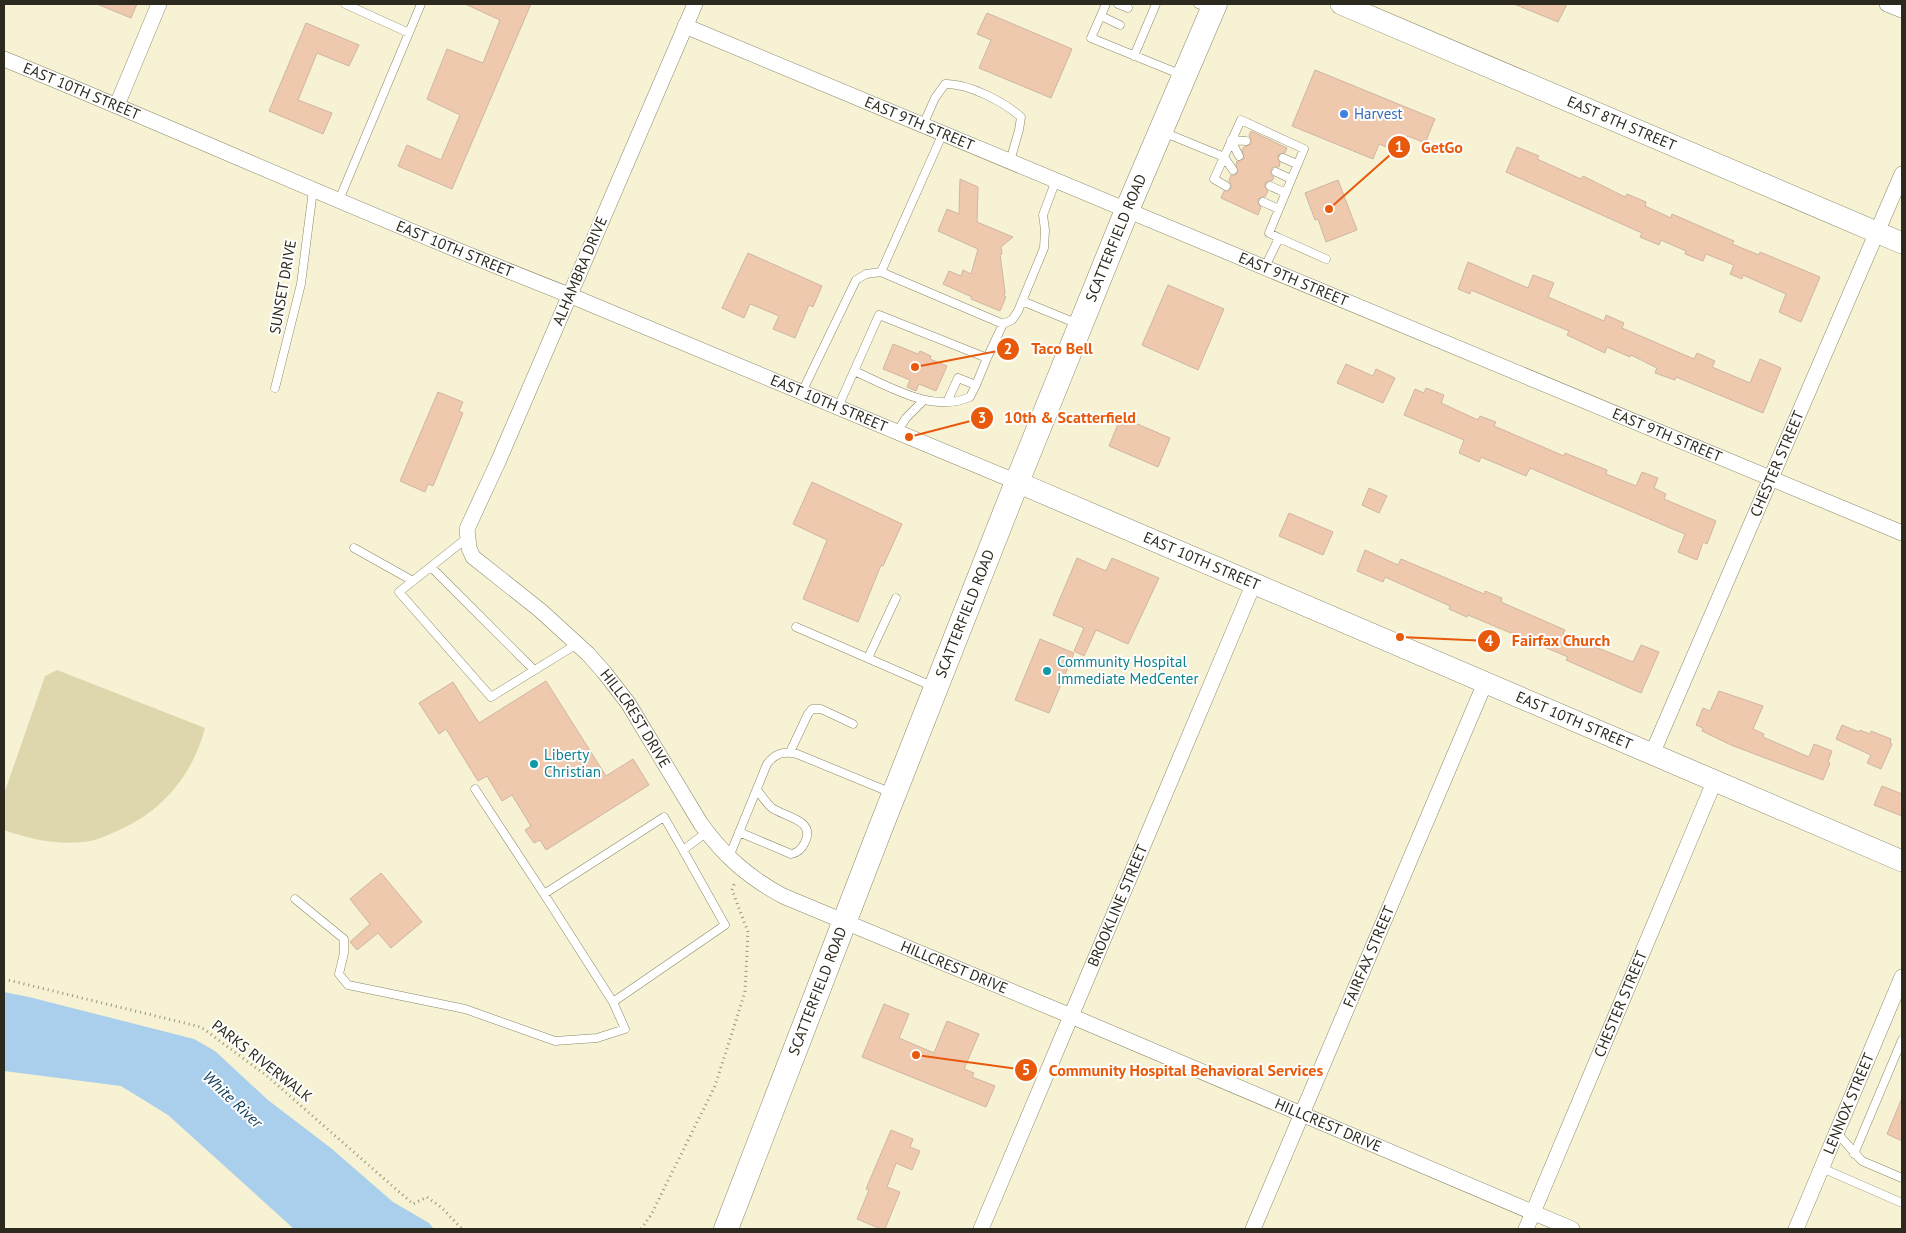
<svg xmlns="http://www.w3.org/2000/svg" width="1906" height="1233" viewBox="0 0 1906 1233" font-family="'PT Sans',sans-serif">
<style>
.green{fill:#ded7ad}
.water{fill:#a9cfec}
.building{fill:#efc9ae;stroke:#cfb5a2}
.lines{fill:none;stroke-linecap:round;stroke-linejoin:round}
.lane-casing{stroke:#8b876b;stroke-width:9}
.street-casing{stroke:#8b876b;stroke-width:16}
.secondary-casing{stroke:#8b876b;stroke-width:22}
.primary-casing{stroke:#8b876b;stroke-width:25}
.path{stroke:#97947e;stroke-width:3;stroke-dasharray:1 4;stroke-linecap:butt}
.lane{stroke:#fff;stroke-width:8}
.street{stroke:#fff;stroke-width:15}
.secondary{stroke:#fff;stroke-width:21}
.primary{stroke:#fff;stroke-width:24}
.shop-dot{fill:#3f7fe0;stroke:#fff;stroke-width:2}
.culture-dot{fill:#0f9aa8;stroke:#fff;stroke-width:2}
.labels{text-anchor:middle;stroke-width:4;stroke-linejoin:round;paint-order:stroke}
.street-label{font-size:15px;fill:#2c2a1e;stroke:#fff}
.shop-label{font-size:15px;fill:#366cbe;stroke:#fff;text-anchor:start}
.culture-label{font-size:15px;fill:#0d838f;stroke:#fff;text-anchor:start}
.water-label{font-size:16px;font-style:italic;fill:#0c3a57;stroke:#fff}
.leader{fill:none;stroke:#e8590c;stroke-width:2}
.callout-dot{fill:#e8590c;stroke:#fff;stroke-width:2}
.mark-label{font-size:15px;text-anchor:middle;font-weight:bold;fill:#fff}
.callout-label{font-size:16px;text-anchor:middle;font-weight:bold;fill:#e8590c;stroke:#fff;stroke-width:4;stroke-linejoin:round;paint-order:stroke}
</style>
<rect width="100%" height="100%" fill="#f6f2d3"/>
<!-- green -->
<path class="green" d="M57,670L205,728C193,774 163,811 119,830C108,835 96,841 83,842C56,845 29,839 4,830V794L45,676Z"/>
<!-- water -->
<path class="water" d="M4,992L29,997L194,1039L215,1051L268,1100L332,1149L393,1202L429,1223L434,1229H294L168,1115L121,1086L4,1071Z"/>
<!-- building -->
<path class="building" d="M97,4H137L131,18Z
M465,4H531L452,189L398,166L407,145L441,160L460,115L427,99L447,49L483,63L500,20Z
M1514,4H1567L1558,22Z
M987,13L1072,49L1051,98L979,68L991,40L977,34Z
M306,23L359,45L349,66L317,53L298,100L332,113L323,134L269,111Z
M1315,70L1435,119L1425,143L1408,136L1401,153L1379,144L1373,159L1292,126Z
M1251,131L1287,148L1285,153L1278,155V159L1280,163L1279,167H1273L1271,170V175L1274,177L1272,181H1269L1265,183V187L1268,191L1265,197H1262L1258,199V203L1261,207L1258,215L1221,198L1224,191H1228L1231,188V184L1229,181L1231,175H1236L1238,172L1236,165L1237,161L1244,159L1242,150L1244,147L1251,144V139L1249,136Z
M1517,147L1539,156L1537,159L1581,179L1583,176L1625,197L1627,194L1646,202L1645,206L1671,218L1672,214L1734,241L1732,244L1759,255L1760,252L1820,277L1801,322L1779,312L1786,294L1743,275L1742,279L1730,274L1734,265L1706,254L1703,261L1685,254L1686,251L1661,240L1659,245L1640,237L1642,233L1506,172Z
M960,179L978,187L977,222L1013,237L1001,247L1002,254H1000L1005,292L1004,296L1006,297L1000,311L971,299L972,297L943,284L949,271L961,276L963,270L971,274L978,249L938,231L947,209L959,214Z
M1338,180L1357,230L1326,242L1318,219L1315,220L1305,193Z
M748,253L822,286L813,307L809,305L795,338L773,329L779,316L753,305L750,304L744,318L722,308Z
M1468,262L1528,288L1533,275L1554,283L1548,297L1604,321L1606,315L1624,323L1622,328L1694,359L1697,353L1715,361L1712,367L1750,383L1760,359L1781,368L1763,413L1676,377L1675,380L1655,373L1657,368L1631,355L1630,357L1607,347L1605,353L1567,335L1569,331L1471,290L1470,294L1458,289Z
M1168,285L1224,309L1198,370L1142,345Z
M893,344L918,354L920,351L931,356L930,359L947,366L936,391L919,384L916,391L907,387L910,380L883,369Z
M1346,364L1373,376L1376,369L1395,378L1383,403L1337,383Z
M1426,388L1444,395L1441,403L1478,420L1480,416L1496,422L1494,426L1564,456L1565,453L1607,470L1606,474L1636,486L1642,472L1658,478L1654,488L1666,494L1664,499L1716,521L1707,544L1703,542L1697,560L1678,552L1685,534L1675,530L1530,468L1526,476L1481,457L1479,462L1459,453L1464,440L1404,415L1415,389L1424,393Z
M438,392L463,402L459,411L463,413L433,486L428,484L425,492L400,481Z
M1121,417L1170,438L1158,467L1109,446Z
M812,482L902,524L883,566L881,565L858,622L803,599L827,540L793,524Z
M1369,488L1387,496L1379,513L1362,505Z
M1289,513L1333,532L1323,555L1279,536Z
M1365,550L1398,565L1401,559L1484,594L1485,591L1502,598L1501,602L1565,630L1563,634L1633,662L1641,645L1659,652L1641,693L1566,660L1568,657L1468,615L1467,617L1449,609L1450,606L1385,577L1383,582L1357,571Z
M1077,558L1106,571L1112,558L1159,578L1128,644L1096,630L1084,656L1074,651L1084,628L1053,615Z
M1040,639L1074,653L1049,713L1015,700Z
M546,681L606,776L633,759L649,785L546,850L540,840L534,843L525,830L531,826L512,795L502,801L487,776L478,781L446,729L439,734L419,703L453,682L479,723Z
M1719,691L1763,706L1753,729L1764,734L1763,737L1809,757L1814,744L1832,751L1828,762L1830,763L1823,780L1731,745L1702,731L1703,728L1696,725L1703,708L1710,711Z
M1842,725L1859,732L1860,730L1870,734L1871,731L1891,739L1890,743L1892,744L1881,769L1867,763L1871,755L1836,739Z
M1882,786L1902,794V816L1874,805Z
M381,873L422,922L391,948L378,933L357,950L350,942L370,924L350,899Z
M884,1004L909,1014L899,1038L934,1053L947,1021L979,1034L964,1069L974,1073L972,1077L995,1086L986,1107L862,1057Z
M1902,1098V1141L1887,1134Z
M891,1130L913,1139L910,1147L920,1151L912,1170L896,1163L887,1187L900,1192L885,1229H881L857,1219L869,1190L866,1189Z"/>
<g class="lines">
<!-- lane casing -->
<g class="lane-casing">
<path id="lane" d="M345,4L409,33
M1106,4L1091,38L1182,75
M1118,4L1128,8
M1198,4L1211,9
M1101,16L1120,25
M1134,56L1156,4
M923,125L935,98L945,84C968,83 1004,102 1021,117L1019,130L1010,161
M1163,132L1224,157L1241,120L1304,149L1269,233L1279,238
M1231,140L1239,156
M1231,140L1246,141
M1224,157L1214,179L1226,186
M1224,157L1233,170
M1283,158L1297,164
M1276,172L1291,179
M1270,186L1286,193
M339,200L421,4
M1263,202L1279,209
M1265,267L1279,238L1326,259
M881,272L943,133
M1022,301L1078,324
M1003,324L1012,320L1018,311L1044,248L1045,230L1043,215L1056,180
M854,371C889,386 932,414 970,397L976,385L958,378L947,402
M275,388L301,284L313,190
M802,392L856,280L866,274L881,272L1003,324L987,358
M838,407L879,315L987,358L976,385
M897,432L906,418L923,401
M467,538L399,592L491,697L577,644
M354,548L413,581
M431,567L534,670
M796,627L934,687
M868,658L896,598
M790,752L808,714L812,709H821L853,724
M475,789L544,894
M739,832L791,854C798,853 802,849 805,842C816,820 785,817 772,808C766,803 762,796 757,790
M683,850L725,925L613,1002L544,894L664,817L683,850L707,832
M729,857L767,764C775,753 784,751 797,754L892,793
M295,899L344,939V953L339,974L348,985L465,1009L555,1041L597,1038L625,1029L613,1002
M1837,1133L1862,1161L1902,1178
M1854,1154L1902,1040
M1822,1168L1902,1203"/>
</g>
<!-- street casing -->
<g class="street-casing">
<g id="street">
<path id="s1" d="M695,4L498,462L467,529L469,548L473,557L541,611L588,654L604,672L628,703L701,824C724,856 748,877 783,896L1071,1016L1572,1229"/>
<path d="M1887,4L1902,10"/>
<path id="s2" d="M685,26L1902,533"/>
<path id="s3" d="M4,59C193,136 379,221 569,295L1017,482"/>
<path d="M117,105L159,4"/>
<path id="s4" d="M1652,754L1902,174"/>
<path id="s5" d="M981,1229L1254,583"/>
<path id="s6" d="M1253,1229L1485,683"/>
<path id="s7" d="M1526,1229L1715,780"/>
<path id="s8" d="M1796,1229L1902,977"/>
</g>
</g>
<!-- secondary casing -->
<g class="secondary-casing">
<g id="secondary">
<path id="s9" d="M1341,4L1902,243"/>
<path id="s10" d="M1017,482L1902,861"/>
</g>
</g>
<!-- primary casing -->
<g class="primary-casing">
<g id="primary">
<path id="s11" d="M726,1229L879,832L1017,482L1127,210L1215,4"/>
</g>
</g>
<!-- path -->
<path class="path" d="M4,979L201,1027L267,1076L413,1204L427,1197L442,1208L462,1229
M641,1229L651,1215L715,1086L745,992L748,932L732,890L735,882"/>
<!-- lane -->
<use href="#lane" class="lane"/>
<!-- street -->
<use href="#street" class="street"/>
<!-- secondary -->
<use href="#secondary" class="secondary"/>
<!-- primary -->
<use href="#primary" class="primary"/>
</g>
<!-- markers -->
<circle class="shop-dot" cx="1344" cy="114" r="5"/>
<g class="culture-dot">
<circle cx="1047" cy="671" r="5"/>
<circle cx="534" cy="764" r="5"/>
</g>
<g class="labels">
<!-- street labels -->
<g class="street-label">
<text dy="5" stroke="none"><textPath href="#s3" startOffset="84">EAST 10TH STREET</textPath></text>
<text dy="5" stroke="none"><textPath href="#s2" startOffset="254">EAST 9TH STREET</textPath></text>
<text dy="5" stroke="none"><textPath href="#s9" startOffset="305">EAST 8TH STREET</textPath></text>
<text dy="5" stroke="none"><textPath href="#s11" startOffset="1065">SCATTERFIELD ROAD</textPath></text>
<text dy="5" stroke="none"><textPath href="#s3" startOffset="489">EAST 10TH STREET</textPath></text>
<text transform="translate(580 271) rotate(-67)" y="5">ALHAMBRA DRIVE</text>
<text dy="5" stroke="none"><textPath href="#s2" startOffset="659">EAST 9TH STREET</textPath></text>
<text transform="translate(283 287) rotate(-80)" y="5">SUNSET DRIVE</text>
<text dy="5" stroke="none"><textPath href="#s3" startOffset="894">EAST 10TH STREET</textPath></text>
<text dy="5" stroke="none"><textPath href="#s2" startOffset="1064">EAST 9TH STREET</textPath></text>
<text dy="5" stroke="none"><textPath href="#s4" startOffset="316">CHESTER STREET</textPath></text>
<text dy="5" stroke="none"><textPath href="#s10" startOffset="201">EAST 10TH STREET</textPath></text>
<text dy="5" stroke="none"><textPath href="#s11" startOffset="660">SCATTERFIELD ROAD</textPath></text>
<text dy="5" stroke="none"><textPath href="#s1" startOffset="832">HILLCREST DRIVE</textPath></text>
<text dy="5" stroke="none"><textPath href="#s10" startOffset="606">EAST 10TH STREET</textPath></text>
<text dy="5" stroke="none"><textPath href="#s5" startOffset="351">BROOKLINE STREET</textPath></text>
<text dy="5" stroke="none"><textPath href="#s6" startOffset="296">FAIRFAX STREET</textPath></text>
<text dy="5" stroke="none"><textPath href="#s1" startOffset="1252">HILLCREST DRIVE</textPath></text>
<text dy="5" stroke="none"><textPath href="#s11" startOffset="255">SCATTERFIELD ROAD</textPath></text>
<text dy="5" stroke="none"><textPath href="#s7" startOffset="244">CHESTER STREET</textPath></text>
<text transform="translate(262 1061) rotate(38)" y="5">PARKS RIVERWALK</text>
<text dy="5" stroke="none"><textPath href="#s8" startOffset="136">LENNOX STREET</textPath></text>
<text dy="5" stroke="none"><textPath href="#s1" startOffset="1658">HILLCREST DRIVE</textPath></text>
</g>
<!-- shop labels -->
<g class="shop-label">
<text x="1354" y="119">Harvest</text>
</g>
<!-- culture labels -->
<g class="culture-label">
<text x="1057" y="667">Community Hospital<tspan x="1057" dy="17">Immediate MedCenter</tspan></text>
<text x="544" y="760">Liberty<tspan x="544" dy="17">Christian</tspan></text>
</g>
<!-- water labels -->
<g class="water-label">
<text transform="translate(233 1099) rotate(43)" y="6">White River</text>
</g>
</g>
<!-- callouts -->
<path class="leader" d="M1329 209L1399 147M915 367L1008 349M909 437L982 418M1400 637L1489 641M916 1055L1026 1070"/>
<g class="callout-dot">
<circle cx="1329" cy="209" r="5"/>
<circle cx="915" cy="367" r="5"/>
<circle cx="909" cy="437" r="5"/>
<circle cx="1400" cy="637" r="5"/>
<circle cx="916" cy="1055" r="5"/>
<circle cx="1399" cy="147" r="12"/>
<circle cx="1008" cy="349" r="12"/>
<circle cx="982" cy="418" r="12"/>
<circle cx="1489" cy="641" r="12"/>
<circle cx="1026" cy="1070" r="12"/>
</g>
<g class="mark-label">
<text x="1399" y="152">1</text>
<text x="1008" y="354">2</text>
<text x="982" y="423">3</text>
<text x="1489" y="646">4</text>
<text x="1026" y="1075">5</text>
</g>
<g class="callout-label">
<text x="1442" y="153">GetGo</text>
<text x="1062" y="354">Taco Bell</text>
<text x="1070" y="423">10th &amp; Scatterfield</text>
<text x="1561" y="646">Fairfax Church</text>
<text x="1186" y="1076">Community Hospital Behavioral Services</text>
</g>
<!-- border -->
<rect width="1906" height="1233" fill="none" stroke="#2c2a1e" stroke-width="10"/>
</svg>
